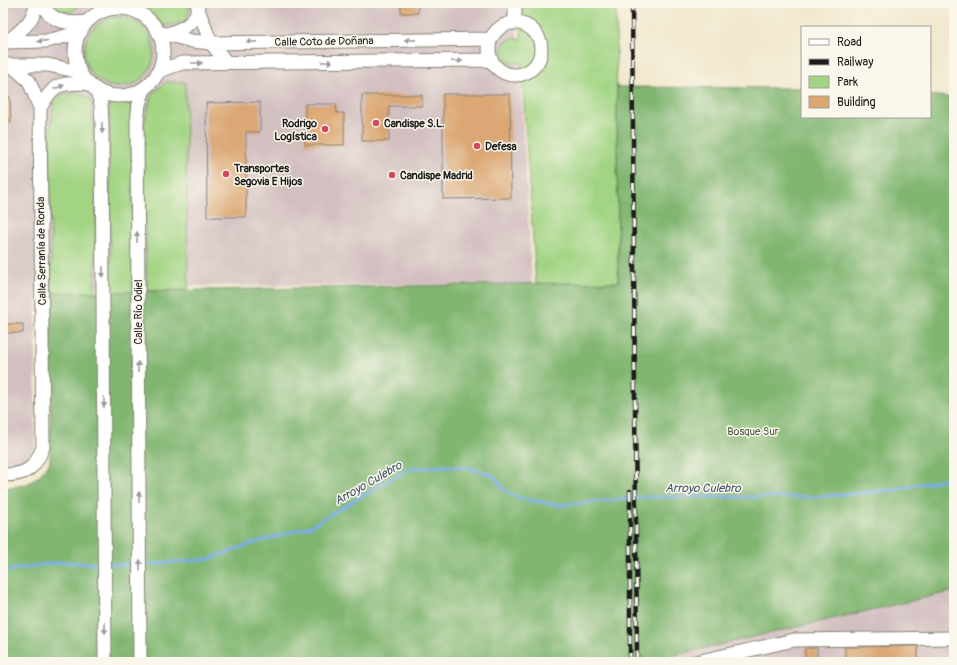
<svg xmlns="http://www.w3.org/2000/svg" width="957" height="665" viewBox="0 0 957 665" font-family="Pangolin,sans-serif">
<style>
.industrial{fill:#d2bfc0}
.green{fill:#a2d483;stroke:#5f7850}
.forest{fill:#81b671;stroke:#4e6946}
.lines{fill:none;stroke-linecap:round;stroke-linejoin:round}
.stream{stroke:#78ade5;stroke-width:3}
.building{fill:#dba874}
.minor-casing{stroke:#868274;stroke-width:15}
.minor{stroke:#fff;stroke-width:13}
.rail-casing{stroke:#1c1c1c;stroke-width:4.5}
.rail{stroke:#fbf7ec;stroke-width:3;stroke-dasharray:9;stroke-linecap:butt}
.oneway{fill:#999}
.poi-dot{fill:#d1495b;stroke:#fbf7ec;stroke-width:1.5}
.labels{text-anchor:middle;stroke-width:3;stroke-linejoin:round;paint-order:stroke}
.street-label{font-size:11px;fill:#1c1c1c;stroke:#fbf7ec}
.poi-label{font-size:11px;font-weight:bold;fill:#1c1c1c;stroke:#fbf7ec;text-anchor:start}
.park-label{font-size:11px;fill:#4b5c40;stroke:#fbf7ec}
.water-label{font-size:12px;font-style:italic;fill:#41566c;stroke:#fbf7ec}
</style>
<rect width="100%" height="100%" fill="#fbf7ec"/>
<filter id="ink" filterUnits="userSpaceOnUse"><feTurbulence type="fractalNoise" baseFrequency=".025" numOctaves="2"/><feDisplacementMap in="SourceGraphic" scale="8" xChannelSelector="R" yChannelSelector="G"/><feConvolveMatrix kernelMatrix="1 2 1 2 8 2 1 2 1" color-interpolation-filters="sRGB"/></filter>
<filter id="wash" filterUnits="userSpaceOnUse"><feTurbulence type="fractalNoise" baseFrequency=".012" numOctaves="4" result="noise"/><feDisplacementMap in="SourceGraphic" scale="16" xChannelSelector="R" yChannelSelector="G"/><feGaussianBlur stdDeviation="0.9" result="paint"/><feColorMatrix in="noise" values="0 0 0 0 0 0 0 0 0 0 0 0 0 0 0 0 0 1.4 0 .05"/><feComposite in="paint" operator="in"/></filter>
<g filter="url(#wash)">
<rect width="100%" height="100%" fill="#f1e8cd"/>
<!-- industrial -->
<path class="industrial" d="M3,3H517V23L532,284L36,287L35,446L31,457L25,463L15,467L3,469Z
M954,591V662H644Z"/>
<!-- green -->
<path class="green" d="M53,3H81L72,12L60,10Z
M139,3H191L186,21L164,26L154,16L139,7Z
M521,3H616L618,282L536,284L521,62C507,66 495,54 506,41L513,38L521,40Z
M84 52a35 35 0 1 1 70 0a35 35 0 1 1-70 0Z
M166,82H185L188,290L147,291L143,126L152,94Z
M78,93L91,99L96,180L95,292L51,293L50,133L54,102L61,94Z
M109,103L132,104L134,547H113Z"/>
<!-- forest -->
<path class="forest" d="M617,87L802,88V117H930V95L954,98V591L644,662H3V488C27,486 36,483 50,462L51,293L618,282Z"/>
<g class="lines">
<!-- stream -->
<path class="stream" d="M108,564L136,565
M142,565L209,559L251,544L311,526L408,469L446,466L469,468L493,475L505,491L523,499L559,505L645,497H816L893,490L954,477
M3,571L61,562L100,564"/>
</g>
<g id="blocks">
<!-- building -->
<path class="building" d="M401,3H418V13H401Z
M443,94H510L511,198L443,199Z
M362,95H422V106H389V141H362Z
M3,97H10L11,123H3Z
M260,102V132H246V217H207L206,103Z
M305,104H336L337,113H344V145H305Z
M3,324H23V333H3Z
M918,646V662H845V647Z
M805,648H817V662H805Z"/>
</g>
</g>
<g filter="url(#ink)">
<use href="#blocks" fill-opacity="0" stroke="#868274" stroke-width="1"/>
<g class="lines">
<!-- minor casing -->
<g class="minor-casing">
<path id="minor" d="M42,3C50,23 69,24 87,22
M515,3V23
M75 52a44 44 0 1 1 88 0a44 44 0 1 1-88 0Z
M198,9L211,43L227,63
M489 49a26 26 0 1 1 52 0a26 26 0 1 1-52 0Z
M158,32L192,41L211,43L491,39
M167,34C182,29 198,23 198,5
M3,42L47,41L81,32
M7,42C21,30 34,22 36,3
M7,65H48L80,72
M159,71L182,63L491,60
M96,89L101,104L102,123L105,662
M40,108C55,81 59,84 88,83
M3,475C26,475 35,469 43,447L40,108L29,81L11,65
M140,662L137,122L139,104L144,89
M696,662L794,640L954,638"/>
</g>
<!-- minor -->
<use href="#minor" class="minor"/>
<!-- rail casing -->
<g class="rail-casing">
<path id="rail" d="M632,3L637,662
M630,491V662"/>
</g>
<!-- rail -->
<use href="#rail" class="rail"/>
</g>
<!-- one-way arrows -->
<defs><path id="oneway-solid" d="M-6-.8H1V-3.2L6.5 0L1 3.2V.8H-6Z"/></defs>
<g class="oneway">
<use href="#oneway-solid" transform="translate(410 40) rotate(179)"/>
<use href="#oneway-solid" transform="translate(43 41) rotate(176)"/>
<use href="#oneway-solid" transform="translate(252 42) rotate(179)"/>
<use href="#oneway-solid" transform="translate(457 61)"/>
<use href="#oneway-solid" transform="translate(327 62)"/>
<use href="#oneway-solid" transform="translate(197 63)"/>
<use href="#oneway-solid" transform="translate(59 87) rotate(-21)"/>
<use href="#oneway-solid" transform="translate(102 128) rotate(89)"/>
<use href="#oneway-solid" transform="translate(137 237) rotate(-90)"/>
<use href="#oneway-solid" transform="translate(103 272) rotate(90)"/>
<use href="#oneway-solid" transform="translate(138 367) rotate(-90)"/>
<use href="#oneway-solid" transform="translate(104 402) rotate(90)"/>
<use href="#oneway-solid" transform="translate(139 497) rotate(-90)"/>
<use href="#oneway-solid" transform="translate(140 565) rotate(-90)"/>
<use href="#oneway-solid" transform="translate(105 628) rotate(90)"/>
</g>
</g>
<!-- markers -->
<g class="poi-dot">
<circle cx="376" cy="123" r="4"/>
<circle cx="325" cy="129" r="4"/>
<circle cx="477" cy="146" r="4"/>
<circle cx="226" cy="174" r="4"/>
<circle cx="392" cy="175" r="4"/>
</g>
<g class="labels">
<!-- street labels -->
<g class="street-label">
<text transform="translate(324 41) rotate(-1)" y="4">Calle Coto de Doñana</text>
<text transform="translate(41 251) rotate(-91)" y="4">Calle Serranía de Ronda</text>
<text transform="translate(138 312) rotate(-90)" y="4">Calle Río Odiel</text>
</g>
<!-- poi labels -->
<g class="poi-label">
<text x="317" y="127" text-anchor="end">Rodrigo<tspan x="317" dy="13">Logística</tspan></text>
<text x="384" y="127">Candispe S.L.</text>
<text x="485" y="150">Defesa</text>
<text x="234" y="172">Transportes<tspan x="234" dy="13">Segovia E Hijos</tspan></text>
<text x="400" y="179">Candispe Madrid</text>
</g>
<!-- park labels -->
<g class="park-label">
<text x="753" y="435">Bosque Sur</text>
</g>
<!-- water labels -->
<g class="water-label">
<text transform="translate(368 483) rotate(-30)" y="4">Arroyo Culebro</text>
<text x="703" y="492">Arroyo Culebro</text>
</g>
</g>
<!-- margin -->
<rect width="957" height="665" fill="none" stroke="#fbf7ec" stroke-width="16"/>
<!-- legend -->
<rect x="801" y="26" width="130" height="92" fill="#fbf7ec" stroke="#a29f99"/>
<rect x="809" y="39" width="20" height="6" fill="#ffffff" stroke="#a29f99"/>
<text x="837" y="46" font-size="12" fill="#1c1c1c">Road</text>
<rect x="809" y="59" width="20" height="6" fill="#1c1c1c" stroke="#a29f99"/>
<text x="837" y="66" font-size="12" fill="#1c1c1c">Railway</text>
<rect x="809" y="76" width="20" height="12" fill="#a2d483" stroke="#a29f99"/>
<text x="837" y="86" font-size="12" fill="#1c1c1c">Park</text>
<rect x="809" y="96" width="20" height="12" fill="#dba874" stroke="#a29f99"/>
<text x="837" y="106" font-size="12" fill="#1c1c1c">Building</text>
</svg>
